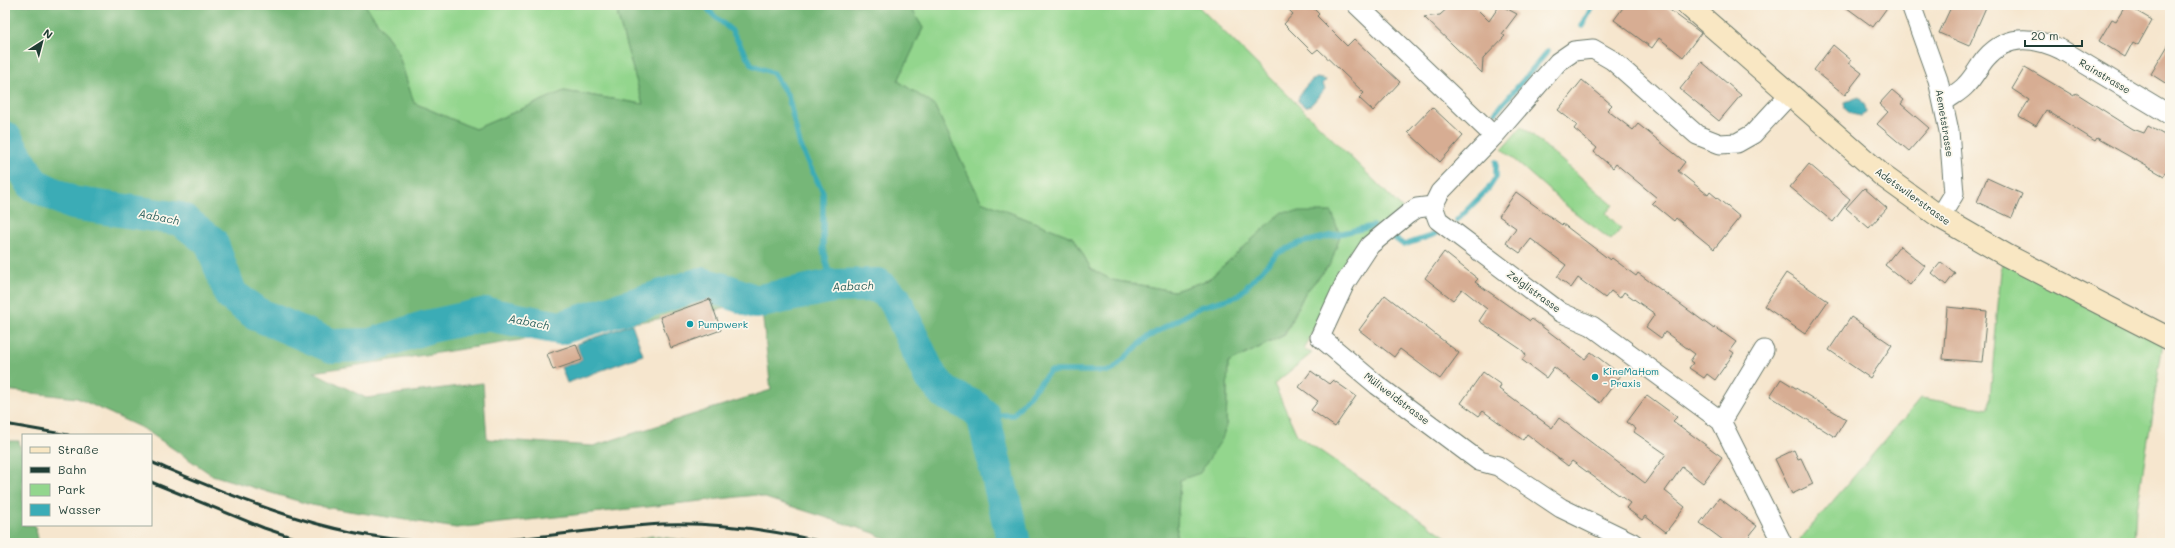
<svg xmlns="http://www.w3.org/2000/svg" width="2175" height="548" viewBox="0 0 2175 548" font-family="Mali,sans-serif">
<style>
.green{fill:#93d68d;stroke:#598a60}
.forest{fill:#76b778;stroke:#4a7a56;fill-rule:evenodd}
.water{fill:#3bacb6;stroke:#2d7475}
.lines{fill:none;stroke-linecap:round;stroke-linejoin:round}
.stream{stroke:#3bacb6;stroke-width:5.5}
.river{stroke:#3bacb6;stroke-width:34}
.building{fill:#d7ad93}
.street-casing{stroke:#6a786a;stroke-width:21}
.secondary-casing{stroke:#6a786a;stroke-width:24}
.street{stroke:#fff;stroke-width:19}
.secondary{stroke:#f9e7c3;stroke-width:22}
.rail{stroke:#1f3d34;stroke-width:3}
.culture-dot{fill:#0f9aa8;stroke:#fbf7ec;stroke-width:1.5}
.labels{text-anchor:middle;stroke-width:3.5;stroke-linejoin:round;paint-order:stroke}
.street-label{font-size:10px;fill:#1f3d34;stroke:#fbf7ec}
.culture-label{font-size:10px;fill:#0d838f;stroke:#fbf7ec;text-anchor:start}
.water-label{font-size:11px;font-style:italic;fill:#275e5b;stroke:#fbf7ec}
</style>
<rect width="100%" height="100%" fill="#fbf7ec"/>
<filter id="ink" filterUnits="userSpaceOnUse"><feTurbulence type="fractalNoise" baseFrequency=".025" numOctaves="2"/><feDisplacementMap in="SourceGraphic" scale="8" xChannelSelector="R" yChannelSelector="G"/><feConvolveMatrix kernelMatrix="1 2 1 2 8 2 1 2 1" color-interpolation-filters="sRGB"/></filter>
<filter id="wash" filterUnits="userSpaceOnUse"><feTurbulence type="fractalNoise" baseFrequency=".012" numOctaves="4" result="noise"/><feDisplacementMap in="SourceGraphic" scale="16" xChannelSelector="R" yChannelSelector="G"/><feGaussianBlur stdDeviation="0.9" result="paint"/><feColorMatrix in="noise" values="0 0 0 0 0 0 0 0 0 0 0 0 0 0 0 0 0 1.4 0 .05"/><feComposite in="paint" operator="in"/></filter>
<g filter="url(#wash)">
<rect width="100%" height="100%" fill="#f6e6ce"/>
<!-- green -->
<path class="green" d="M365,5H617L618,17L643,104L564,91L475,129L414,103L397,50Z
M909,5H1197L1403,209L1380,226L1347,260L1304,350L1312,353L1274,384L1297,435L1455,543H1176L1180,480L1221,437L1226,427L1228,363L1285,335L1305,293L1332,263L1282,212L1208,280L1174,291L1112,280L1091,269L1074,238L981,201L934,105L898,81L923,28Z
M1522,126L1613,205L1606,213L1621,229L1611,240L1569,208L1502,149Z
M2006,255L2164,336L2137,510L2135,543H1797L1921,398L1989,409L2001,270Z"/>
<!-- forest -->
<path class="forest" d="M5,5H365L397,50L414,103L475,129L564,91L643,104L618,17L617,5H909L923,28L898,81L934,105L981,201L1074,238L1091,269L1112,280L1174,291L1208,280L1282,212H1332L1340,236L1331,263L1305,293L1284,335L1228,363L1226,427L1222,439L1200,473L1180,480L1176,543H892L874,533L756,495L456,528L311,505L212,475L144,429L77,398L5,390ZM761,303L771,390L593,446L487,439L483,383L366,398L314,372Z
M5,441H19L23,460V525H35L39,543H5Z
M652,536L704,543H623Z"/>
<!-- water -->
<path class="water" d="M1317,78L1326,80L1323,84L1325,89L1311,105L1305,107L1298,101C1299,93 1309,80 1317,78Z
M1859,97L1865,106L1866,113L1861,116L1851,114L1845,109L1844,102Z
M632,324L643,355L567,383L561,367L582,360L576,344Z"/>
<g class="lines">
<!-- stream -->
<path class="stream" d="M705,5L712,14L732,31L752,65L773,73L788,96L801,149L823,192V249L832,286
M1582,26L1593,5
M1496,112L1548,51
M1457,220L1489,188L1496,177V162
M1393,237L1404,245L1436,234
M983,415H1013L1050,371H1111L1146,338L1200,307L1238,296L1278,253L1300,243L1373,226"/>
<!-- river -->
<path class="river" d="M5,138L33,184L72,203L181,219L211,242L231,295L257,314L332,346L371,345L427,327L486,314L560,328L701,284L727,291L756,302L832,286L878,285L895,300L929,374L945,393L974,407L983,415L1014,543"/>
</g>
<g id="blocks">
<!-- building -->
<path class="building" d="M1284,5H1310L1319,14L1317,16L1347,46L1354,39L1400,82L1373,111L1359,98L1364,93L1318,49L1313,53L1284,24L1293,14Z
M1451,5H1473L1489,21L1500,5L1517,14L1502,34L1505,36L1483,59L1482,73L1424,17L1440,15Z
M1625,5H1663L1701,33L1683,57L1659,38L1652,48L1614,20Z
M1843,5H1889L1873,27Z
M1952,5H1987L1969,46L1939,33Z
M2126,5L2152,20L2138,45L2133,42L2125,57L2099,41L2112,19L2116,21Z
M2170,42V86L2151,74Z
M1833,45L1851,60L1849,63L1862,73L1845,95L1814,70Z
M1702,62L1741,95L1719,121L1680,89Z
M2025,67L2074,96L2076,93L2133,129L2144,133L2148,126L2170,138V165L2164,176L2097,138L2095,141L2046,110L2036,126L2019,116L2029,100L2012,89Z
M1582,80L1612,105L1607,110L1633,130L1638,124L1685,162L1678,171L1708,195L1710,192L1740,217L1714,249L1676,218L1674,221L1652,203L1657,198L1616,164L1613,168L1594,152L1597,148L1574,129L1577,125L1558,110Z
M1892,90L1904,100L1901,104L1929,128L1909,151L1877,124L1888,112L1879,104Z
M1432,107L1463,136L1440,162L1408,132Z
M1809,164L1850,199L1833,222L1790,187Z
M1987,178L2022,194L2012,218L1977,202Z
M1864,188L1887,208L1869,228L1846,208Z
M1516,192L1562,225L1563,224L1610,260L1612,258L1636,276L1638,273L1714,329L1715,327L1736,342L1730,350L1734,353L1715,380L1707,374L1704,378L1689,368L1693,363L1690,361L1695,354L1665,332L1661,338L1646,327L1655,314L1624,292L1620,298L1611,291L1605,298L1578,278L1571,288L1557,277L1566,265L1531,239L1520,253L1506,243L1516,228L1499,216Z
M1900,246L1925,266L1910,285L1885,265Z
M1444,252L1478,279L1475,282L1530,321L1532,319L1585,359L1591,352L1621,375L1600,403L1554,367L1546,378L1522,360L1526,355L1522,350L1479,321L1487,309L1462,289L1453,300L1425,278Z
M1941,262L1955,273L1946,285L1932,273Z
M1786,273L1828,301L1805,334L1764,306Z
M1385,295L1459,353L1440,379L1400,349L1394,357L1359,330Z
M710,299L721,330L671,348L660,317Z
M1947,307L1987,311L1982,362L1943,359Z
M1851,317L1892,345L1870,378L1829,350Z
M576,344L582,360L553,370L547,354Z
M1311,371L1329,384L1333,380L1356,396L1335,427L1311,410L1318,401L1299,387Z
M1483,372L1501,385L1499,389L1552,428L1559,418L1645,483L1666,454L1634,432L1636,429L1627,422L1647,395L1677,417L1673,421L1722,457L1703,483L1682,467L1665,491L1685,507L1666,532L1645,516L1642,520L1626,508L1630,503L1572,461L1568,466L1527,434L1523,440L1483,411L1479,416L1461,403Z
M1781,379L1846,419L1835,437L1770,396Z
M1794,450L1798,459L1801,458L1813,484L1792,494L1775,459Z
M1719,498L1757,526L1744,543H1727L1700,523Z"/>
</g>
</g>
<g filter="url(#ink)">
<use href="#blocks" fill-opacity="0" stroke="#6a786a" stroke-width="1"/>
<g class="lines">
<!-- street casing -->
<g class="street-casing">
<path id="street" d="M1357,5L1494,136
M1911,5L1938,80L1949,131L1954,194L1940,217
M1944,102C1951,96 1960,92 1966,85C1974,77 1979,66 1986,58C2008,33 2035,37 2062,50L2170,115
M1433,206L1417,208L1408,214L1370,245L1345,283L1320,337L1377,385L1479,461L1498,466L1561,508L1633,543
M1721,421L1764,350
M1782,543L1721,421L1592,326L1560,312L1438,220L1433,206L1440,192L1494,136L1558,62L1574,51L1593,49L1612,60L1697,135L1720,144L1737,143L1753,134L1790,94"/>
</g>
<!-- secondary casing -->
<g class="secondary-casing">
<path id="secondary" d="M1688,5L1883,176L1940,217L2006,255L2170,339"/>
</g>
<!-- street -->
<use href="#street" class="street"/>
<!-- secondary -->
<use href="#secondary" class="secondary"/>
<!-- rail -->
<path class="rail" d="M5,424L68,435
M151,462C245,501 333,540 437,542C512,544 587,528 662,524C718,522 773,530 827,543
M151,482L264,528L309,543
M536,543L550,540"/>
</g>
</g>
<!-- markers -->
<g class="culture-dot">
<circle cx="690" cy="324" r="4"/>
<circle cx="1595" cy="377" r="4"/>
</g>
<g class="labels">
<!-- street labels -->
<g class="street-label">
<text transform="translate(2105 76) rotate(31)" y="4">Rainstrasse</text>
<text transform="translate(1945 123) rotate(81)" y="4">Aemetstrasse</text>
<text transform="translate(1913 196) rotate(36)" y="4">Adetswilerstrasse</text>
<text transform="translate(1534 291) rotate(36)" y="4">Zelglistrasse</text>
<text transform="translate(1397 398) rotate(37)" y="4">Müliweidstrasse</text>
</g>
<!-- culture labels -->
<g class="culture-label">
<text x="698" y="328">Pumpwerk</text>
<text x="1603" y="375">KineMaHom<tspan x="1603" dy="12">- Praxis</tspan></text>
</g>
<!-- water labels -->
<g class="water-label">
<text transform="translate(159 217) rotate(11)" y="4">Aabach</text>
<text transform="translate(853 286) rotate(-2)" y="4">Aabach</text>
<text transform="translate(529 322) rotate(11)" y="4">Aabach</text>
</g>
</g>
<!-- margin -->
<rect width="2175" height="548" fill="none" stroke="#fbf7ec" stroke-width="20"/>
<!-- legend -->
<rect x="22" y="434" width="130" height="92" fill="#fbf7ec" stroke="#a3ada2"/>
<rect x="30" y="447" width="20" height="6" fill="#f9e7c3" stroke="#a3ada2"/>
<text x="58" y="454" font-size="12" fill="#1f3d34">Straße</text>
<rect x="30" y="467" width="20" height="6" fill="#1f3d34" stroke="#a3ada2"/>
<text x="58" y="474" font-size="12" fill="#1f3d34">Bahn</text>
<rect x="30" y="484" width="20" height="12" fill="#93d68d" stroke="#a3ada2"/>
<text x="58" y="494" font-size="12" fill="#1f3d34">Park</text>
<rect x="30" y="504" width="20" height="12" fill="#3bacb6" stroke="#a3ada2"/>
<text x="58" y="514" font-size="12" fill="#1f3d34">Wasser</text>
<!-- north arrow -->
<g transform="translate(42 42) rotate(36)" stroke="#fbf7ec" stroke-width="3" paint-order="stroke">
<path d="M0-3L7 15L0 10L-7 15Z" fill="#1f3d34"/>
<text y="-6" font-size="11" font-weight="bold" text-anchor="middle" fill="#1f3d34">N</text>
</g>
<!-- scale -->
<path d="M2025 40v6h57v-6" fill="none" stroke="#1f3d34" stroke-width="2"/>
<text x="2031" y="40" font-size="12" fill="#1f3d34" stroke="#fbf7ec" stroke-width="3" paint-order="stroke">20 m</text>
</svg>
